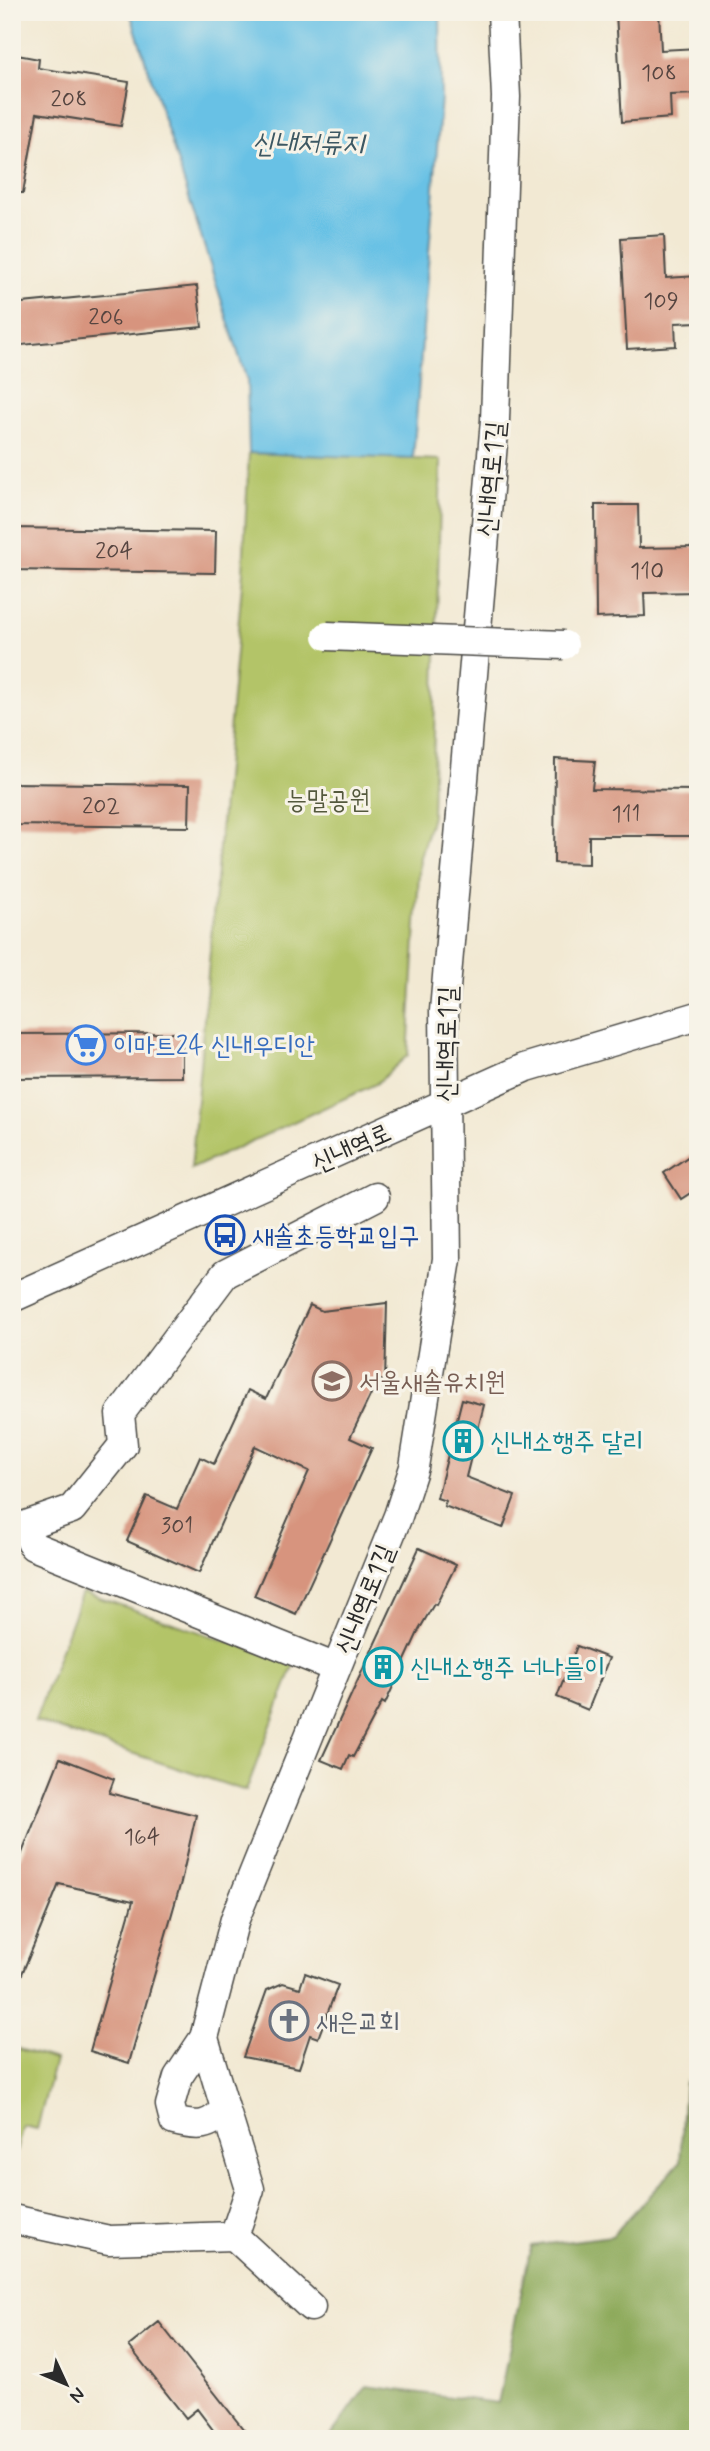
<svg xmlns="http://www.w3.org/2000/svg" width="710" height="2451" viewBox="0 0 710 2451" font-family="Mynerve,'Poor Story',sans-serif">
<style>
.green{fill:#b3c467;stroke:#6f7849;stroke-width:2}
.forest{fill:#8eaa5c;stroke:#5c6a44;stroke-width:2}
.water{fill:#68c1e5;stroke:#4a7688;stroke-width:2}
.building{fill:#d7947e}
.lines{fill:none;stroke-linecap:round;stroke-linejoin:round}
.minor-casing{stroke:#494844;stroke-width:31}
.minor{stroke:#fff;stroke-width:28}
.minor-bridge-casing{stroke:#494844;stroke-width:31;stroke-linecap:butt}
.minor-bridge{stroke:#fff;stroke-width:28}
.labels{text-anchor:middle;stroke-width:6;stroke-linejoin:round;paint-order:stroke}
.number-label{font-size:23px;fill:#564540}
.street-label{font-size:26px;fill:#2b2b2b;stroke:#f7f3e8}
.park-label{font-size:26px;fill:#54593d;stroke:#f7f3e8}
.shop-label{font-size:26px;fill:#366cbe;stroke:#f7f3e8;text-anchor:start}
.transit-label{font-size:26px;fill:#164399;stroke:#f7f3e8;text-anchor:start}
.education-label{font-size:26px;fill:#785e54;stroke:#f7f3e8;text-anchor:start}
.culture-label{font-size:26px;fill:#0d838f;stroke:#f7f3e8;text-anchor:start}
.worship-label{font-size:26px;fill:#5b616d;stroke:#f7f3e8;text-anchor:start}
.water-label{font-size:28px;font-style:italic;fill:#3d5863;stroke:#f7f3e8}
</style>
<rect width="100%" height="100%" fill="#f7f3e8"/>
<filter id="ink" filterUnits="userSpaceOnUse"><feTurbulence type="fractalNoise" baseFrequency=".0143" numOctaves="2"/><feDisplacementMap in="SourceGraphic" scale="14" xChannelSelector="R" yChannelSelector="G"/><feConvolveMatrix kernelMatrix="1 2 1 2 8 2 1 2 1" color-interpolation-filters="sRGB"/></filter>
<filter id="wash" filterUnits="userSpaceOnUse"><feTurbulence type="fractalNoise" baseFrequency=".00686" numOctaves="4" result="noise"/><feDisplacementMap in="SourceGraphic" scale="28" xChannelSelector="R" yChannelSelector="G"/><feGaussianBlur stdDeviation="1.57" result="paint"/><feColorMatrix in="noise" values="0 0 0 0 0 0 0 0 0 0 0 0 0 0 0 0 0 1.4 0 .05"/><feComposite in="paint" operator="in"/></filter>
<g filter="url(#wash)">
<rect width="100%" height="100%" fill="#f2e9d3"/>
<!-- green -->
<path class="green" d="M249,453L441,460L432,816L420,857L408,1055L376,1084L191,1169L243,572Z
M82,1592L294,1664L246,1791L35,1721Z
M12,2047L55,2060L37,2129L23,2126L12,2166Z"/>
<!-- forest -->
<path class="forest" d="M685,2082L698,2091V2439H328L367,2386L498,2403L531,2246L612,2236L680,2162Z"/>
<!-- water -->
<path class="water" d="M130,12H440L441,97L413,459L249,453L247,381Z"/>
<g id="blocks">
<!-- building -->
<path class="building" d="M616,12H659L661,50L698,48V94L670,95L671,118L622,122Z
M12,54L39,59L38,68L129,82L121,126L37,113L23,193H12Z
M664,235L666,278L698,276V322L675,323L676,346L627,349L621,238Z
M197,286L202,327L12,346V304Z
M595,505H638L639,548L698,547V592L644,593L645,616L596,618Z
M12,528L216,531L215,573L12,570Z
M555,759L595,761L592,789L698,790V836H589V864L554,863Z
M12,783L190,785L189,827L12,825Z
M182,1033V1077L12,1078V1034Z
M698,1150V1188L681,1199L664,1173Z
M387,1303L385,1382L378,1379L350,1438L372,1448L296,1614L254,1596L309,1471L255,1446L199,1573L127,1541L147,1496L177,1509L200,1457L214,1464L248,1390L266,1399L310,1305L322,1311Z
M462,1399L484,1405L466,1477L515,1496L503,1528L444,1506L446,1501L437,1498Z
M419,1548L456,1565L436,1605L434,1604L419,1630L385,1704L382,1702L353,1757L349,1755L343,1769L321,1760Z
M577,1646L609,1658L588,1710L557,1697Z
M60,1758L114,1779L109,1793L196,1815L181,1882L129,2063L90,2051L133,1901L59,1884L12,1998V1856L20,1858Z
M305,1973L338,1985L318,2038L310,2035L299,2068L243,2057L267,1990L283,1983L300,1988Z
M159,2322L251,2439H220L197,2409L186,2418L129,2346Z"/>
</g>
</g>
<g filter="url(#ink)">
<use href="#blocks" fill-opacity="0" stroke="#494844" stroke-width="2"/>
<g class="lines">
<!-- minor casing -->
<g class="minor-casing">
<path id="minor" d="M12,1298L524,1068L698,1016
M24,1526L33,1546L336,1668
M12,1530L72,1509L123,1445L120,1414L225,1274L375,1197
M204,2038L225,2108C210,2128 197,2127 174,2121L170,2105L178,2077L204,2038L235,1919L398,1516L414,1467L447,1259L444,1011L495,420L506,97L502,12
M12,2219L109,2240L234,2236L250,2189L225,2108
M234,2236L311,2307"/>
</g>
<!-- minor -->
<use href="#minor" class="minor"/>
<!-- minor-bridge casing -->
<g class="minor-bridge-casing">
<path id="minor-bridge" d="M327,636L564,645"/>
</g>
<!-- minor-bridge -->
<use href="#minor-bridge" class="minor-bridge"/>
</g>
</g>
<!-- icons -->
<defs>
<g id="supermarket-ring" transform="scale(2.0125)"><circle r="9.5" fill="#f7f3e8" stroke="#3f7fe0" stroke-width="1.5"/><path d="M-6-5.5h2.5l.6 2H6L4.5 2H-2.5L-4.4-4H-6ZM-1.5 3.2a1.3 1.3 0 1 0 .1 0ZM3 3.2a1.3 1.3 0 1 0 .1 0Z" fill="#3f7fe0"/></g>
<g id="bus-ring" transform="scale(2.0125)"><circle r="9.5" fill="#f7f3e8" stroke="#1a4fb4" stroke-width="1.5"/><path d="M-5-6H5V4H4V6H2V4H-2V6H-4V4H-5ZM-3.5-4V0h7V-4ZM-3.5 1.2v1.5H-2V1.2ZM2 1.2v1.5H3.5V1.2Z" fill="#1a4fb4"/></g>
<g id="school-ring" transform="scale(2.0125)"><circle r="9.5" fill="#f7f3e8" stroke="#8d6e63" stroke-width="1.5"/><path d="M0-5L7-2L0 1L-7-2ZM-4 1L0 2.5L4 1V4Q0 6-4 4Z" fill="#8d6e63"/></g>
<g id="building-ring" transform="scale(2.0125)"><circle r="9.5" fill="#f7f3e8" stroke="#0f9aa8" stroke-width="1.5"/><path d="M-4-6H4V6H1V3H-1V6H-4ZM-2.5-4.3h1.7v1.8h-1.7ZM.8-4.3h1.7v1.8H.8ZM-2.5-1h1.7V.8h-1.7ZM.8-1h1.7V.8H.8Z" fill="#0f9aa8"/></g>
<g id="church-ring" transform="scale(2.0125)"><circle r="9.5" fill="#f7f3e8" stroke="#6b7280" stroke-width="1.5"/><path d="M-1.2-6h2.4v3.5h3.3v2.4h-3.3V6h-2.4V-.1h-3.3v-2.4h3.3Z" fill="#6b7280"/></g>
</defs>
<g fill-rule="evenodd">
<use href="#supermarket-ring" x="86" y="1045"/>
<use href="#bus-ring" x="225" y="1235"/>
<use href="#school-ring" x="332" y="1381"/>
<use href="#building-ring" x="463" y="1441"/>
<use href="#building-ring" x="383" y="1667"/>
<use href="#church-ring" x="289" y="2021"/>
</g>
<g class="labels">
<!-- number labels -->
<g class="number-label">
<text x="659" y="80">108</text>
<text x="69" y="106">208</text>
<text x="661" y="308">109</text>
<text x="106" y="324">206</text>
<text x="114" y="558">204</text>
<text x="647" y="578">110</text>
<text x="101" y="813">202</text>
<text x="626" y="821">111</text>
<text x="177" y="1533">301</text>
<text x="142" y="1844">164</text>
</g>
<!-- street labels -->
<g class="street-label">
<text transform="translate(490 479) rotate(-85)" y="9">신내역로1길</text>
<text transform="translate(446 1044) rotate(-89)" y="9">신내역로1길</text>
<text transform="translate(351 1147) rotate(-24)" y="9">신내역로</text>
<text transform="translate(364 1599) rotate(-68)" y="9">신내역로1길</text>
</g>
<!-- park labels -->
<g class="park-label">
<text x="328" y="808">능말공원</text>
</g>
<!-- shop labels -->
<g class="shop-label">
<text x="113" y="1054">이마트24 신내우디안</text>
</g>
<!-- transit labels -->
<g class="transit-label">
<text x="252" y="1244">새솔초등학교입구</text>
</g>
<!-- education labels -->
<g class="education-label">
<text x="359" y="1390">서울새솔유치원</text>
</g>
<!-- culture labels -->
<g class="culture-label">
<text x="490" y="1450">신내소행주 달리</text>
<text x="410" y="1676">신내소행주 너나들이</text>
</g>
<!-- worship labels -->
<g class="worship-label">
<text x="316" y="2030">새은교회</text>
</g>
<!-- water labels -->
<g class="water-label">
<text x="308" y="152">신내저류지</text>
</g>
</g>
<!-- margin -->
<rect width="710" height="2451" fill="none" stroke="#f7f3e8" stroke-width="42"/>
<!-- north arrow -->
<g transform="translate(66 2384) rotate(134)" stroke="#f7f3e8" stroke-width="5" paint-order="stroke">
<path d="M0-5L12 26L0 18L-12 26Z" fill="#2b2b2b"/>
<text y="-10" font-size="19" font-weight="bold" text-anchor="middle" fill="#2b2b2b">N</text>
</g>
</svg>
